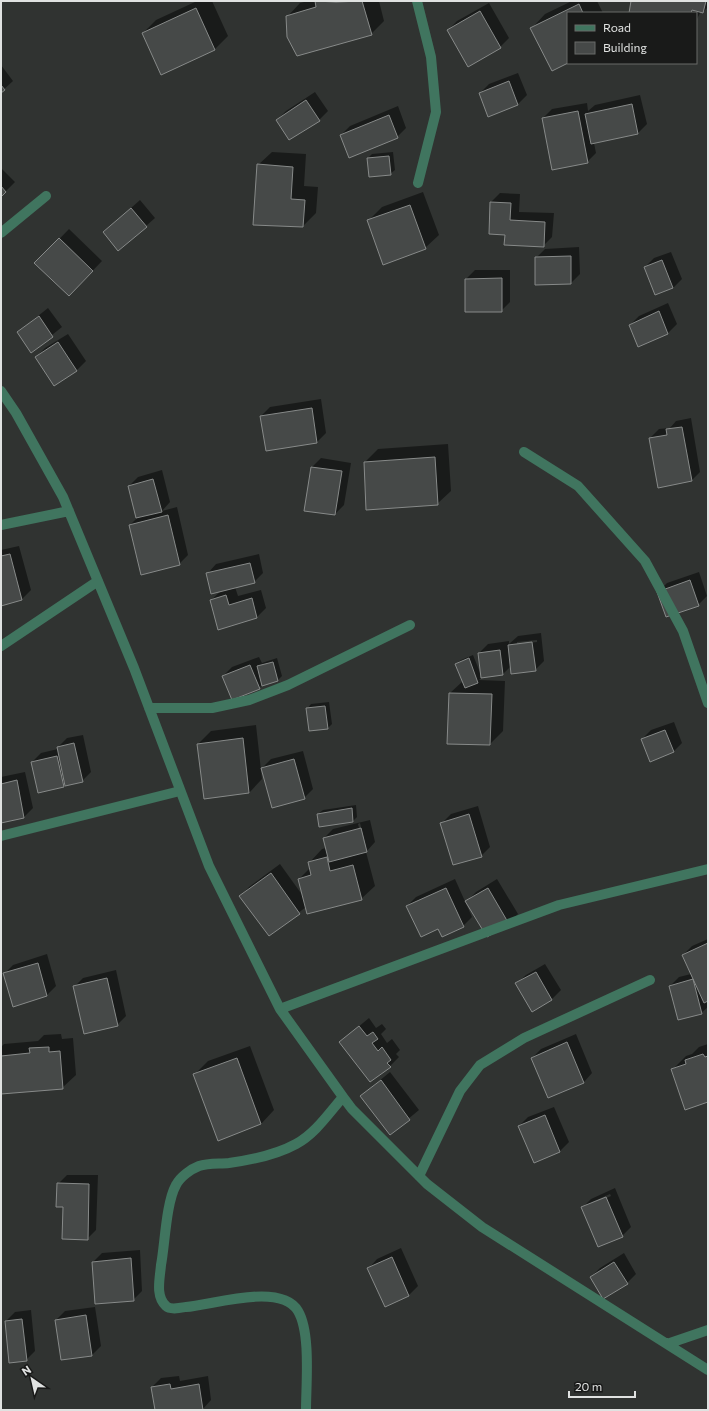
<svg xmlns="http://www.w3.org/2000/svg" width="709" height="1411" viewBox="0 0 709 1411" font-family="Commissioner,sans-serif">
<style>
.shadow{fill:#0007;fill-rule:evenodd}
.building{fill:#464948;stroke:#878a89}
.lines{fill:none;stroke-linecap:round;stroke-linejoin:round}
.service{stroke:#40755f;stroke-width:10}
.minor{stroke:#40755f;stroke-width:10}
</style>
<rect width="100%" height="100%" fill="#303331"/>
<!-- shadow -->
<path class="shadow" d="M197,1H212L228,36L215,49L143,33L156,20Z
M308,1H379L384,21L371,34L287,17L300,3Z
M572,1H597L603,13H568V62L532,28L545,14Z
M632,1H708V7L703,12L701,11L696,21V13H630Z
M489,3L509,38L500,47L448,30L457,21Z
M1,65L13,81L1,92Z
M518,73L527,95L518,104L489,115L480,93L489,84Z
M315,92L328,111L319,120H277L286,111Z
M640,95L647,124L638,133L594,143L596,153L587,162L543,118L552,109L587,103L588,111L595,105Z
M398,106L406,128L397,137L341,135L350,126Z
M272,152L306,154L304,186L318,187L316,213L303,226L258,165Z
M393,152L395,170L390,174L368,158L372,154Z
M1,168L15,182L1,196Z
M423,192L439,235L425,248L368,221L382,207Z
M500,193L520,194L519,212L554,213L552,237L543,246L506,234L491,202Z
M140,200L155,218L146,226L104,232Z
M69,229L102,261L78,286L36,263Z
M579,247L580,274L571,283L536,258L545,249Z
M671,252L682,279L673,288L645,267L654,258Z
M475,270H510V302L501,311L466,279Z
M668,303L677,324L668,333L639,345L630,325L639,316Z
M48,308L62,327L32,351L18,332Z
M68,334L86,361L77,370L54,385L36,357L45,348Z
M321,399L326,433L317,442L261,416L270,407Z
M691,418L700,472L691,481L650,438L659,429L670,428L676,421Z
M448,444L451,491L437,504L365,462L378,449Z
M321,458L351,463L344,505L335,514L312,467Z
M162,470L170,502L162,511L177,507L188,555L179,564L130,525L137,518L129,486L138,477Z
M19,546L31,590L22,599L1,605V550Z
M259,554L263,573L254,582L235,587L238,596L261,590L266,608L257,617L219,628L211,600L221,591L208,573L216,564Z
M699,572L707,596L698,605L658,592L667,583Z
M541,633L544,661L535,670L511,666L503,674L482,677L479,680L505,681L503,731L490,744L448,743L450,693L463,681L456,664L461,660L473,655L481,675L479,653L488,644L509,641V644L518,636ZM537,640V642L517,644V642Z
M259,657L262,663L277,658L282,676L278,680L262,685L259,688L223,676L232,667Z
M329,702L332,724L328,728L307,709L311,704Z
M674,722L682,743L673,752L642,739L651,730Z
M256,725L262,779L249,793L198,744L211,731Z
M83,735L91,772L82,781L64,786L32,762L41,753L58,749V747L67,738Z
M303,751L313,789L304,798L262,768L271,759Z
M25,772L33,808L24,817L1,822V777Z
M356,805L357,817L353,821L318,814L323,810Z
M478,806L490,847L481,856L442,823L451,814Z
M370,820L375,842L366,852L375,886L361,899L306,907L269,935L241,896L249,887L280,864L303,896L299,879L310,868L309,863L322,849L326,848L324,838L333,829ZM360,823L366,847H364L358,824Z
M455,879L472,917L463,926L407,906L416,897Z
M497,879L518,914L509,923L467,901L476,892Z
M708,939V1007L701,1013L670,986L679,977L691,974L683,955L692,946Z
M47,954L56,986L47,995L14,1005L4,974L13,965Z
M545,964L561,990L552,999L517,983L526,975Z
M116,970L126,1016L117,1025L74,987L83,978Z
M369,1018L376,1028L382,1024L386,1029L381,1034L387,1043L392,1039L400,1050L396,1054L399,1057L390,1066L340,1042Z
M61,1034L62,1039L73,1038L76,1075L62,1088L1,1093V1047L4,1044L38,1041L44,1035Z
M576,1034L592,1073L584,1082L532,1058L541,1049Z
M708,1044V1101L672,1070L686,1056L692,1054L699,1047Z
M250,1046L274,1110L261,1124L218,1139L194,1075L208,1061Z
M390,1072L419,1110L390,1134L361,1096Z
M554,1107L569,1142L560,1151L519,1126L528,1117Z
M67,1175H98L96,1230L87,1239L64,1206L58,1184Z
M615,1188L631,1227L622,1236L582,1208L591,1199ZM610,1194L611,1196L592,1204V1202Z
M401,1248L418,1286L409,1295L386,1306L369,1268L377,1259Z
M140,1250L142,1291L133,1300L93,1262L102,1253Z
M624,1253L636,1274L627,1283L604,1297L591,1277L600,1268Z
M95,1307L101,1346L92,1355L62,1359L56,1320L65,1311Z
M31,1310L35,1351L26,1360L6,1321L15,1312Z
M179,1376L180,1381L208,1376L211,1400L202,1410H208H156L152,1387L161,1378Z"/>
<!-- building -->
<path class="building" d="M315,1L336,2L362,1L372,35L297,56L287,37L286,16L316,7Z
M631,1H706L703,13L692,10L691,13H629Z
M579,4L583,13H568V63L552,71L530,28Z
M196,8L215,50L161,75L142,33Z
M480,11L501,48L468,67L447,30Z
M509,81L518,105L488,117L479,93Z
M1,85L5,90L1,93Z
M306,100L320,121L289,140L276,120Z
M632,104L638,134L591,144L585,114Z
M578,111L588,163L552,170L542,118Z
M389,115L398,138L349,158L340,135Z
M389,156L391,175L369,177L367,158Z
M257,164L293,167L291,199L305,200L303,227L253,225Z
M1,186L6,192L1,197Z
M490,202L511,203L510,220L545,222L544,247L504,245L505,235L489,234Z
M410,205L426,249L383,265L367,220Z
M131,208L147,227L118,251L103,232Z
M59,238L93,271L69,296L34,263Z
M571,256V284L535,285V257Z
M662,260L673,288L655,295L644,267Z
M502,278V312H465V279Z
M659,311L668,334L638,347L629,325Z
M39,316L53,337L31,353L17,332Z
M58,342L77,371L54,386L35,357Z
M312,408L317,443L266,451L260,416Z
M682,427L692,481L658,488L649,438L667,435L666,429Z
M435,457L438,505L366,510L364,462Z
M311,467L342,471L335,515L304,511Z
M153,479L162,512L136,518L128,486Z
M168,515L180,565L141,575L129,525Z
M10,554L22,600L1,606V556Z
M250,563L255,583L211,594L206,573Z
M690,580L699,606L666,617L657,592Z
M226,595L229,605L252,598L257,618L218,630L210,600Z
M532,642L536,671L511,674L508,645Z
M500,650L503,675L481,678L478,653Z
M469,658L478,683L465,688L455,664Z
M273,662L278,681L262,686L257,666Z
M250,665L260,689L232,700L222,676Z
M449,693L492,694L490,745L447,744Z
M325,706L328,729L309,731L306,708Z
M665,730L674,752L650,762L641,739Z
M243,738L249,793L204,799L197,744Z
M74,743L83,782L65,786L57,747Z
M57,756L64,787L38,793L31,762Z
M294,759L305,799L272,808L261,768Z
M17,780L24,818L1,823V784Z
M352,808L353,822L319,827L317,814Z
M469,814L482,857L453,865L440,823Z
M361,828L367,852L329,862L323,838Z
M327,857L330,871L353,865L362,900L307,914L298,879L311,875L308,862Z
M271,873L300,914L269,936L239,896Z
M446,888L464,927L442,937L438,929L421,937L406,906Z
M488,888L509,924L487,937L465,901Z
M708,943V1001L704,1003L682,955Z
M38,963L47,996L13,1007L3,973Z
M536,972L552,1000L532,1012L515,983Z
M107,978L118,1026L84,1034L73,986Z
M693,979L702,1014L678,1020L669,986Z
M359,1026L367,1036L373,1032L378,1039L372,1043L378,1051L382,1047L391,1060L387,1063L391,1067L370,1082L339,1042Z
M567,1042L584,1083L548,1098L531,1058Z
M49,1047V1052L60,1051L63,1089L1,1094V1056L30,1053L29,1048Z
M703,1054L705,1057L708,1056V1102L685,1110L671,1069L686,1064L685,1060Z
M237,1058L261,1124L218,1141L193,1074Z
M381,1080L410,1120L390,1135L360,1096Z
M545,1115L560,1152L534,1163L518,1126Z
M57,1183L89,1184L88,1240L62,1239L63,1207H56Z
M606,1197L623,1237L598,1247L581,1207Z
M392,1257L409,1296L385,1307L367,1268Z
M131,1258L134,1301L95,1304L92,1262Z
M614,1262L628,1284L603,1299L590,1277Z
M86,1315L92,1356L61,1360L55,1320Z
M22,1319L27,1361L9,1363L5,1321Z
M170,1384L171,1389L199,1384L203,1410H155L151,1387Z"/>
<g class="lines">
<!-- service -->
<path class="service" d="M1,233L46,196"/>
<!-- minor -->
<path class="minor" d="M417,1L431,57L436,112L418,183
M1,391L16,413L63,497L134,668L209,866L280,1009L343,1097L352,1109L427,1184L482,1227L708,1370
M524,452L578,486L645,561L683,631L708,703
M1,525L69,511
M1,646L98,581
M149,708H212L249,700L288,685L410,625
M1,836L180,791
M280,1009L559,905L708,869
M419,1176L460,1091L480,1065L524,1038L650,980
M667,1344L708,1330
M306,1410C306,1384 311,1333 298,1311C281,1282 213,1305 186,1307C180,1308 170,1310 166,1306C155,1296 160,1278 161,1265C165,1244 166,1203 176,1185C180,1177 191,1169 199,1166C208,1163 220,1164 229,1163C251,1160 276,1155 296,1144C315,1134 329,1113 343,1097"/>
</g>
<!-- border -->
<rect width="709" height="1411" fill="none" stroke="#e0e2e1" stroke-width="4"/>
<!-- legend -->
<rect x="567" y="12" width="130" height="52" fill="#191a19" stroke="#696a69"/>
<rect x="575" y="25" width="20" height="6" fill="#40755f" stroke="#696a69"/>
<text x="603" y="32" font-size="12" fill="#e0e2e1">Road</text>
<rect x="575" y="42" width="20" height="12" fill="#464948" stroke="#696a69"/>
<text x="603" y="52" font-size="12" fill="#e0e2e1">Building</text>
<!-- north arrow -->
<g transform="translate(32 1379) rotate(326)" stroke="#191a19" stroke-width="3" paint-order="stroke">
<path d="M0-3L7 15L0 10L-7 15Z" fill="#e0e2e1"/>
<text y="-6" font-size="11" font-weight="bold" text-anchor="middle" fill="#e0e2e1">N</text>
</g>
<!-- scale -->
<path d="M569 1391v6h66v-6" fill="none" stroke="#e0e2e1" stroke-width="2"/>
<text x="575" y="1391" font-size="12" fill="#e0e2e1" stroke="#191a19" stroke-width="3" paint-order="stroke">20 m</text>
</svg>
